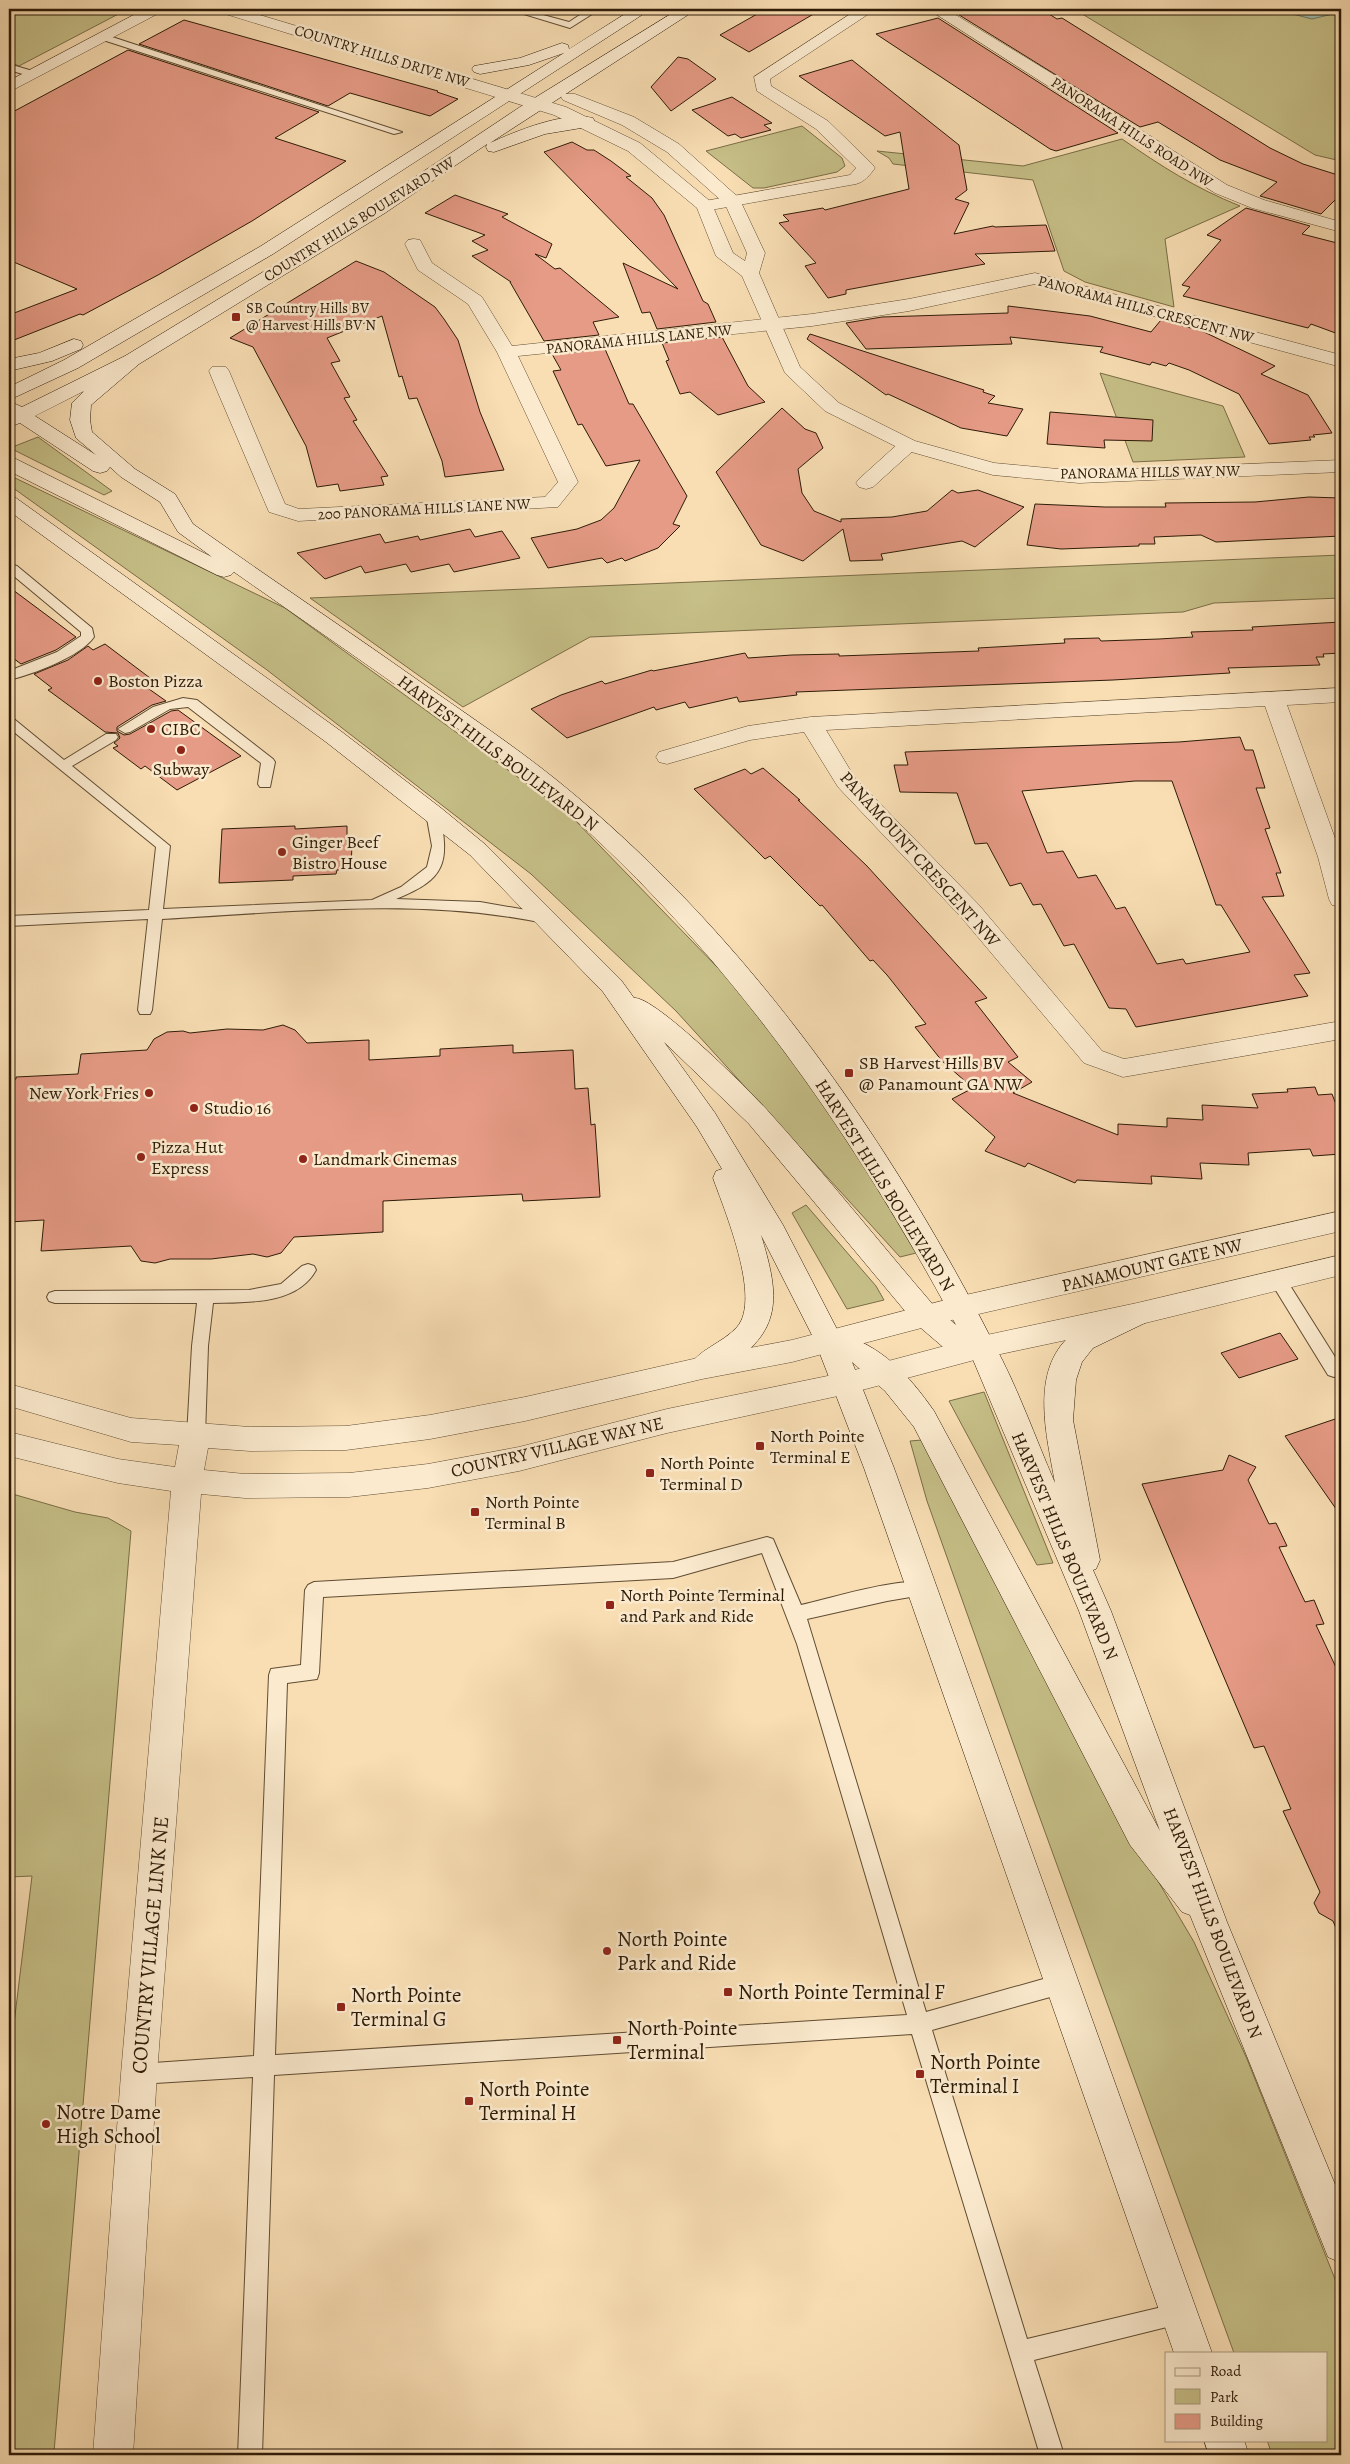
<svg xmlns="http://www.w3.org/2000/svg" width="1350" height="2464" viewBox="0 0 1350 2464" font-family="Alegreya,serif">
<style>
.green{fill:#c6bf87;stroke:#7a6d47}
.water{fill:#9ebcac;stroke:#717c6a}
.building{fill:#e69b86;stroke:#2d1b07;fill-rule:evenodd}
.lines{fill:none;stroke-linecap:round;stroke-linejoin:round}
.service-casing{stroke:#604c32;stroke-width:2}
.minor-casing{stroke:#604c32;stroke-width:1}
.tertiary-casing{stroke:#604c32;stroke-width:1}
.secondary-casing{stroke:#2d1b07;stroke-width:1}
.service{fill:#fbeace;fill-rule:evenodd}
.minor{fill:#fbeace;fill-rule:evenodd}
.tertiary{fill:#fbeace;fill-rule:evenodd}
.secondary{fill:#fbeace;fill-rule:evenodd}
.poi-dot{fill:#8f2418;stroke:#fbeace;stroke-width:2}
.labels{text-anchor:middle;stroke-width:5;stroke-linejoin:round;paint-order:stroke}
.far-street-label{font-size:15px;fill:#2d1b07;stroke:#fbeace}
.far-poi-label{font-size:15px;fill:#2d1b07;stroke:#fbeace;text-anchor:start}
.poi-label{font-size:18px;fill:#2d1b07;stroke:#fbeace;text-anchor:start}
.street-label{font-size:18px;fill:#2d1b07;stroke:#fbeace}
.near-poi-label{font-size:21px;fill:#2d1b07;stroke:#fbeace;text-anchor:start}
.near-street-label{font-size:21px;fill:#2d1b07;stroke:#fbeace}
</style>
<rect width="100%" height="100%" fill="#f9deb4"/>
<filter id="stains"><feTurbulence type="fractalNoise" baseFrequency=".004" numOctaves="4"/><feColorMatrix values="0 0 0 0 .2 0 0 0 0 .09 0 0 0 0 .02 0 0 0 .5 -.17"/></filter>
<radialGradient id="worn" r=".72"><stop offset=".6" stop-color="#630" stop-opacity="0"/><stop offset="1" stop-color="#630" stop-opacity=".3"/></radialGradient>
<!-- green -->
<path class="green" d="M9,9H128L19,66L9,62Z
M1074,9H1341V161L1315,155Z
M802,126L842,158L845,166L837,172L764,188H753L706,151Z
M1122,139C1161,166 1195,188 1240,206L1165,239L1174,307L1085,282L1064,271L1033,180L893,164L889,158L877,151L1023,166Z
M1100,373L1223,406L1245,457L1133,462Z
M38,437L112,491L104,495L10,448Z
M11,476L285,608L570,815L749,1000L840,1126L916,1253L900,1257L676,1011L531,874L267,670L9,485V478Z
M1341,555V598L1214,603L1183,612L590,637L463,707L310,598Z
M806,1205L876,1286L884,1300L847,1309L792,1213Z
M984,1392L1053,1563L1037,1565L949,1401Z
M922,1440L1106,1793L1194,1942L1247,2059L1341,2294V2455H1272L1267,2440H1326V2353H1234L1032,1796L927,1501L910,1441Z
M9,1493L75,1512L108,1518L131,1531L54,2452L9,2455V2065L32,1876L9,1877Z"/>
<!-- water -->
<path class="water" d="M1273,9H1341V12L1312,19Z"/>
<!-- building -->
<path class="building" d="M766,9H822L749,52L720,35Z
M974,9H1008L1012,11L1041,9L1057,19L1062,18L1270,148L1303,164L1341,176V194L1321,214L1260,196L1277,182L1220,160L1158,122L1140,127L956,13Z
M938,18L1118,133L1056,151L1050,149L876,34Z
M184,20L438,91L437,92L458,99L430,116L350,93L328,106L139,44Z
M128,50L319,112L275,138L346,161L252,221L158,275L83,315L80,314L9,342V315L77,289L9,260V114Z
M678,57L688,59L716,79L671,111L651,87Z
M852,60L959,145L967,190L955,199L969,203L954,234L993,226L995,227L1046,225L1055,251L975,254L985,264L846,290V294L828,298L805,266L816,263L779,223L789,221L783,215L823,208L825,210L909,189L900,132L885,136L799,76Z
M732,97L772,123L764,125L771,130L741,138L735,134L728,136L692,110Z
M572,142L587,150H594L611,161L631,176L626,177L652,198L664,215L703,301L708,304L716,322L657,329L650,312L642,313L623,263L678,289L544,152Z
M455,195L508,214L502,217L552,244L546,258L535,254L555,269L560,268L619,317L593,322L599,335L544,341L510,282H511L472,256L488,250L472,241L485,235L425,213Z
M1246,208L1310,226L1302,234L1341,244V335L1311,324L1308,328L1183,296L1190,287L1182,285L1221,240L1207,235Z
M356,261L384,272L435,307L444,319L458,340L480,412L504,470L445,477L442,461L417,398L409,399L402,376L399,377L382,316L327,338L340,361L331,363L350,397L344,398L357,420L353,421L388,476L381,477L384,485L340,491L338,484L317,487L306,446L253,347L230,338Z
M1008,306L1090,316L1151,332L1161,320L1202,331L1275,366L1261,374L1308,395L1332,433L1313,435L1315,437H1309L1311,440L1269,444L1239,394L1189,370L1169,363L1166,366L1152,362L1150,365L1100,352L1103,347L1010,337L1012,344L866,349L846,323L882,317L1008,313Z
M810,334L984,390L983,392L995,396L988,403L1023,409L1007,436L961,428L888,394L886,395L807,339Z
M722,337L748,386L765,402L718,415L690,392L680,394L666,361L669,360L662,343Z
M605,349L629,404H633L687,496L673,524L680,526L658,548L625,561L622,558L607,563L602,558L548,568L531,538L577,529L601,520L614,508L640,460L606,466L582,424L578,425L553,371L561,370L552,354Z
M782,408L805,429L816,433L823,448L798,469L802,493L814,511L841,522V519L892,517L927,511L952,490L958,493L978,490L1024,507L975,547L962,541L881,554L883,560L850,561L843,529L803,561L761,545L716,472Z
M1050,412L1153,420L1152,441L1104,440L1105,448L1047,444Z
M1309,497L1341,498V536L1216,542L1201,535L1154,537L1155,544H1139V546L1061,549L1027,545L1035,504L1105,507H1166L1165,503L1255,502Z
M470,529L475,537L502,531L520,558L454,572L449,564L411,572L406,564L365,573L361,566L325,579L297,553L380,534L385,543L418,536L420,540Z
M9,587L76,637L56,650L21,664L9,655Z
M1341,622V653L1323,654L1324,657H1316L1320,665L1228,668L1230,673L1113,680L796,692L797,695L739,702L737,697L689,708L685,702L656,710L654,707L567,738L531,709L561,695L602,681L605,684L652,670L653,671L745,653L748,658L792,655L839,654V656L979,651L978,648L1065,643L1064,639L1099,638L1101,641L1159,639L1193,637L1191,632L1253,630L1252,627Z
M105,644L158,684L149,689L166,701L152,705L117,727V731L124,735L130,734L171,711L178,710L241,756L177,790L145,766L141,769L113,748L118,746L114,743L120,738L118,733L105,732L48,690L52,688L34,674L68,660L88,646L93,650Z
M1240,737L1245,750H1253L1265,788H1256L1270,828L1265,829L1281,873H1276L1284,896L1262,897L1310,973L1294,975L1308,996L1136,1027L1126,1009L1109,1008L1074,944L1064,946L1041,904L1033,905L1021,883L1010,886L987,843L975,844L957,793L900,792L894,765H908L905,752L1179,742ZM1135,781H1172L1216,905H1221L1250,952L1186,964L1183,959L1157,964L1125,907L1116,909L1096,875L1078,878L1063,851L1047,853L1022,791Z
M763,768L800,800H798L867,866L987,998L975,1002L1018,1057L1008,1062L1032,1082L1013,1093L1118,1135V1124L1167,1127V1118L1203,1120L1202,1105L1258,1108L1252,1094L1288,1092L1287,1089L1315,1087L1318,1095L1332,1094L1341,1117V1154L1313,1156L1310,1149L1248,1153L1249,1165L1200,1163L1202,1179L1151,1176L1152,1184L1077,1180L1075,1183L1028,1163L1025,1167L985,1151L995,1137L952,1099L973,1088L942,1061L915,1027L926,1024L887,975L873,960L870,961L822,905L820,906L770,856L765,859L694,789L745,769L751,774Z
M295,826V829L347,826V845L352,844L351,869L337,870L336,874L293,876V880L219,883L222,829Z
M283,1025L295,1030L307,1043L369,1040V1060L440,1056V1049L513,1045V1053L573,1050L575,1089L588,1088L591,1125L595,1124L600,1197L523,1201L522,1194L383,1201V1232L294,1237L281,1253L267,1257L253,1254L211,1259H170L155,1263L141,1261L131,1246L41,1251L44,1220L9,1222V1080L16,1079V1077L78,1074L81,1054L147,1050L154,1039L167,1032L183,1031L190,1033L227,1029L263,1030Z
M1280,1333L1298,1359L1239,1378L1221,1353Z
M1341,1417V1516L1285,1436Z
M1229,1455L1256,1467L1248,1480L1269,1524L1276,1523L1287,1546L1279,1547L1305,1602L1314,1600L1324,1624L1316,1625L1341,1678V1940L1333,1921L1319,1913L1314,1903L1320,1892L1283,1811L1291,1809L1264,1746L1254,1748L1142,1484L1223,1470Z"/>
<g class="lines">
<!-- service casing -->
<g class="service-casing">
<path id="service" d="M507,9H521L569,22L589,9H600L570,28Z
M100,35H106L402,132L394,134L100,39Z
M9,64L36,72L38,74L33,77L9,70Z
M9,564L17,566L92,628L94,637C80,657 33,674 9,680V671L57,652L81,636V632L9,572Z
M183,698L197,700L273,759L275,762L270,787H260L258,784L261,763L188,707L170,709L130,732L125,733L118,729L153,707Z
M9,718L14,719L64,760L106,734H116L118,737L116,740L72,766L170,846L163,909L372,900L401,887L427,867L432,846L426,813L433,809L440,813C449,862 447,879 396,899L480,902L544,913L551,918L544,923C419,897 289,912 162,919L152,1010L150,1014H140L138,1010L148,919L9,926V916L149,910L156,847L9,728Z
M308,1264L314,1266L316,1270C297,1305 247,1302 213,1303L208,1346L205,1436L202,1441L196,1443L190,1441L187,1436L192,1346L197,1303H55L49,1301L47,1297L49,1293L55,1291L249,1290L281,1284L302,1266Z
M1278,1274L1284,1276L1340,1365V1375L1334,1377L1328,1375L1272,1284L1270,1280L1272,1276Z
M767,1537L773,1539L801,1605C829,1599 904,1575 928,1584L931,1589L928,1594L887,1601L807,1619L926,2012L1061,1974L1068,1977L1071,1984L1068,1991L1061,1994L932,2030L1027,2339L1179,2303L1187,2306L1190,2314L1187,2322L1034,2360L1064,2455H1040L912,2034L274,2075L262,2455H238L253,2077L139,2084L132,2081L128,2074L132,2067L139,2064L254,2056L269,1675L271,1669L301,1665L305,1590L308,1585L314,1582L673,1562ZM762,1553L797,1644L907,2015L275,2055L287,1683L317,1679L319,1673L323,1597L673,1578Z"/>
</g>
<!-- minor casing -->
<g class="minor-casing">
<path id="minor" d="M145,9H164L161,12L9,92V81Z
M858,9H876L770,79L771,86L828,121L872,164L875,168C870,175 864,182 856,184L705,211L699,210L696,206L699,202L850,175L856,168L816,129L757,91L754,77Z
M928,9H946L1061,79L1227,185L1264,200L1341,222V232L1252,208L1215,193Z
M414,239L420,240L432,263L482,297L512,346L812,314L909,299L1035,273L1341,355V367L1035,284L909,311L812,326L518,356L578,482L558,507L298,521L269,512L216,388L209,371L212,367H226L229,371L285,504L299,509L545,497L558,482L497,352L468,304L418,270L405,244L408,240Z
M908,439L915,441L918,445L915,449L873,487L866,489L859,487L856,483L859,479L901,441Z
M1341,688V702L1287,705L1341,855V907L1332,905L1329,899L1318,857L1265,706L826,730L855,778L979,905L1102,1051L1124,1059L1341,1021V1039L1123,1077L1084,1063L961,917L838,787L804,732L750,740L667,764L659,762L656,757L659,752L748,726L811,717Z
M1341,1211V1231L961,1318L951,1315L947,1307L951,1299L961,1296Z
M1341,1255V1275L1137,1325L982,1358L972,1355L968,1347L972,1339L982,1336L1137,1303Z"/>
</g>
<!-- tertiary casing -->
<g class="tertiary-casing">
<path id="tertiary" d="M216,9H240L566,107L640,143L711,202L733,253L745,261L747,253L725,204L667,152L622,125L563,100L561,97L563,94H575L634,117L679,144L739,198L765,253L759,273L800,367L839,403L915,441L994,463L1079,471L1341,460V472L1079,483L993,475L901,449L825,411L785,373L742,276L716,256L697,208L628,151L554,115L219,12Z
M961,1296L971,1299L975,1307L971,1315L792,1362L702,1379L525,1421L430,1439L346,1450L250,1451L208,1448L204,1470L245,1474L349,1473L428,1464L519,1447L667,1409L847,1372L982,1336L992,1339L996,1347L992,1355L982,1358L847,1394L667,1433L519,1471L428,1488L349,1497L245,1498L201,1494L157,2074L133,2455H93L121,2074L171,1491L118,1483L9,1456V1432L118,1459L175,1467L179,1445L131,1442L9,1406V1384L131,1418L250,1427L346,1426L430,1415L525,1397L702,1357L792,1340Z"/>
</g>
<!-- secondary casing -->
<g class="secondary-casing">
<path id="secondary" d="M633,9H651L273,254L78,368L9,400V387L64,360L261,246L564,53L529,65L480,74L474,72L472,69L474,66L520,58L562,43L568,45L569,49Z
M679,9H697L490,143C516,131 565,111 593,118L595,122L593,126L545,134L494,152L488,151L486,147L487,144L385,213L139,364L91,405L90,420L92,432L135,469L175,494L193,524C272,580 353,634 432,690C481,724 530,757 576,796C752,944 890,1140 994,1344C1018,1388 1035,1437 1055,1483C1047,1437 1029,1371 1071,1335C1079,1327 1091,1323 1101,1318C1116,1311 1131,1301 1147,1306L1151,1314L1147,1322L1093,1348L1082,1362L1076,1380L1073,1420L1100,1560L1096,1569L1093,1570L1111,1611L1227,1922L1341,2199V2263L1328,2257L1190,1915L1182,1912L1130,1845L914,1427L885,1391L852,1362L894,1468L1212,2353H1174L864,1468L815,1341L761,1235C778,1291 785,1329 730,1364C717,1373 708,1381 692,1376L688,1368C697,1350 723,1343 737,1327C762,1299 724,1209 713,1178L716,1171L722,1169L697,1127L603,992L470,855L326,742L9,511V496L16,498L342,732L441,808L486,845L621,980L634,998C655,996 750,1091 768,1111C826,1175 879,1242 935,1307L956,1325C853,1133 727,953 562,808C522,773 478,743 434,712C368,665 301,619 234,572L231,575L224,577L217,575L9,471V457L16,459L212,557L178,532L160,502L121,477L110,467L107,471L100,473L93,471L20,423L9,427V401L22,407L125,356L373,205L520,107ZM84,391L72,403L70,420L76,438L96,455L35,416ZM664,1042L749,1124L915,1323L943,1347L971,1355L1079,1611L1160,1831L934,1411C908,1374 883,1347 839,1333L783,1225L715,1113Z
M74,339L81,341L83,345L81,349L52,361L9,371V359L39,353Z
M1204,2440H1244L1249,2455H1209Z"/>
</g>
<!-- service -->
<use href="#service" class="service"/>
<!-- minor -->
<use href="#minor" class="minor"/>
<!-- tertiary -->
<use href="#tertiary" class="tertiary"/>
<!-- secondary -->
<use href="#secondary" class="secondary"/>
</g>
<!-- markers -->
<g class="poi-dot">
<rect x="231" y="312" width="10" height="10" rx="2.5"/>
<circle cx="98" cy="681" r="5"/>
<circle cx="151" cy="729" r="5"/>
<circle cx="181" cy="750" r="5"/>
<circle cx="282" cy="852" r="5"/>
<rect x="844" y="1068" width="10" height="10" rx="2.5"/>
<circle cx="149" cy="1093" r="5"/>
<circle cx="194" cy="1108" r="5"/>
<circle cx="141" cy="1157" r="5"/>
<circle cx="303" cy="1159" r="5"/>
<rect x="755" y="1441" width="10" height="10" rx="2.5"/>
<rect x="645" y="1468" width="10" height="10" rx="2.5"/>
<rect x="470" y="1507" width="10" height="10" rx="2.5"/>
<rect x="605" y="1600" width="10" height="10" rx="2.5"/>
<circle cx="607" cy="1951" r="5"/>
<rect x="723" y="1987" width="10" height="10" rx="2.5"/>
<rect x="336" y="2002" width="10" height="10" rx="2.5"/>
<rect x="612" y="2035" width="10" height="10" rx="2.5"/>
<rect x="915" y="2069" width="10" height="10" rx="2.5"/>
<rect x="464" y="2096" width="10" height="10" rx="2.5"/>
<circle cx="46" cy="2124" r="5"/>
</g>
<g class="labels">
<!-- far-street labels -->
<g class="far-street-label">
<text transform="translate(382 56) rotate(17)" y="5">COUNTRY HILLS DRIVE NW</text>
<text transform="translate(1132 132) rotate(33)" y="5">PANORAMA HILLS ROAD NW</text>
<text transform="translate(359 219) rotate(-32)" y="5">COUNTRY HILLS BOULEVARD NW</text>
<text transform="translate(1146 309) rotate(15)" y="5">PANORAMA HILLS CRESCENT NW</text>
<text transform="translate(639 339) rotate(-6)" y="5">PANORAMA HILLS LANE NW</text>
<text transform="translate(1150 472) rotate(-1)" y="5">PANORAMA HILLS WAY NW</text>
<text transform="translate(424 509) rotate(-3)" y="5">200 PANORAMA HILLS LANE NW</text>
</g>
<!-- far-poi labels -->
<g class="far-poi-label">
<text x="246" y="313">SB Country Hills BV<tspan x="246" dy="17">@ Harvest Hills BV N</tspan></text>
</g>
<!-- poi labels -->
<g class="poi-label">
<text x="108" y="687">Boston Pizza</text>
<text x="161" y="735">CIBC</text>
<text x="181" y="775" text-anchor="middle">Subway</text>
<text x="292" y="848">Ginger Beef<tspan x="292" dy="21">Bistro House</tspan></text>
<text x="859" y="1069">SB Harvest Hills BV<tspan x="859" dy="21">@ Panamount GA NW</tspan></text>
<text x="139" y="1099" text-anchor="end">New York Fries</text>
<text x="204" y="1114">Studio 16</text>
<text x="151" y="1153">Pizza Hut<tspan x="151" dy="21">Express</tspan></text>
<text x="313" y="1165">Landmark Cinemas</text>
<text x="770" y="1442">North Pointe<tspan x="770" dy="21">Terminal E</tspan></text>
<text x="660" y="1469">North Pointe<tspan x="660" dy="21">Terminal D</tspan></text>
<text x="485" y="1508">North Pointe<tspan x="485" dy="21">Terminal B</tspan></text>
<text x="620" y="1601">North Pointe Terminal<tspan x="620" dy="21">and Park and Ride</tspan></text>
</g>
<!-- street labels -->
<g class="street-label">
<text transform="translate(498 753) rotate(37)" y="6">HARVEST HILLS BOULEVARD N</text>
<text transform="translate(920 859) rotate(48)" y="6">PANAMOUNT CRESCENT NW</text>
<text transform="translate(885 1185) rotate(58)" y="6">HARVEST HILLS BOULEVARD N</text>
<text transform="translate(1152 1265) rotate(-13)" y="6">PANAMOUNT GATE NW</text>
<text transform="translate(557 1447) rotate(-13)" y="6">COUNTRY VILLAGE WAY NE</text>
<text transform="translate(1065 1546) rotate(67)" y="6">HARVEST HILLS BOULEVARD N</text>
<text transform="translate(1213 1923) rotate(69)" y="6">HARVEST HILLS BOULEVARD N</text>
</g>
<!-- near-poi labels -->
<g class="near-poi-label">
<text x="617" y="1946">North Pointe<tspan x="617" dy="24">Park and Ride</tspan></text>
<text x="738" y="1999">North Pointe Terminal F</text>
<text x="351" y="2002">North Pointe<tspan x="351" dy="24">Terminal G</tspan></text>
<text x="627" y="2035">North Pointe<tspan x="627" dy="24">Terminal</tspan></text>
<text x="930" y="2069">North Pointe<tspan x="930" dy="24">Terminal I</tspan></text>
<text x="479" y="2096">North Pointe<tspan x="479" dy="24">Terminal H</tspan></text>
<text x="56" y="2119">Notre Dame<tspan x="56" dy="24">High School</tspan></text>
</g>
<!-- near-street labels -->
<g class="near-street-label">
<text transform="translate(150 1945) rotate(-85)" y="7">COUNTRY VILLAGE LINK NE</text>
</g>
</g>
<!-- margin -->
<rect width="1350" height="2464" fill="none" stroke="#f9deb4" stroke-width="30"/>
<rect x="10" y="10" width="1330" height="2444" fill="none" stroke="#2d1b07" stroke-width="2.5"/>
<rect x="15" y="15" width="1320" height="2434" fill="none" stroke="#2d1b07"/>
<!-- legend -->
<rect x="1165" y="2352" width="162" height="90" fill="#fbeace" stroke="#a9977e"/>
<rect x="1175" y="2368" width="25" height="8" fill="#fbeace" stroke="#a9977e"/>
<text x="1210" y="2376" font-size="15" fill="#2d1b07">Road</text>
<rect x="1175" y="2389" width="25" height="15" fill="#c6bf87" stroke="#a9977e"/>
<text x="1210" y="2402" font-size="15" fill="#2d1b07">Park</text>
<rect x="1175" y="2414" width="25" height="15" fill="#e69b86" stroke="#a9977e"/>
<text x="1210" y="2426" font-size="15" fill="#2d1b07">Building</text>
<rect width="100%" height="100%" filter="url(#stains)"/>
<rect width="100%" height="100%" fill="url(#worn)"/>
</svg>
